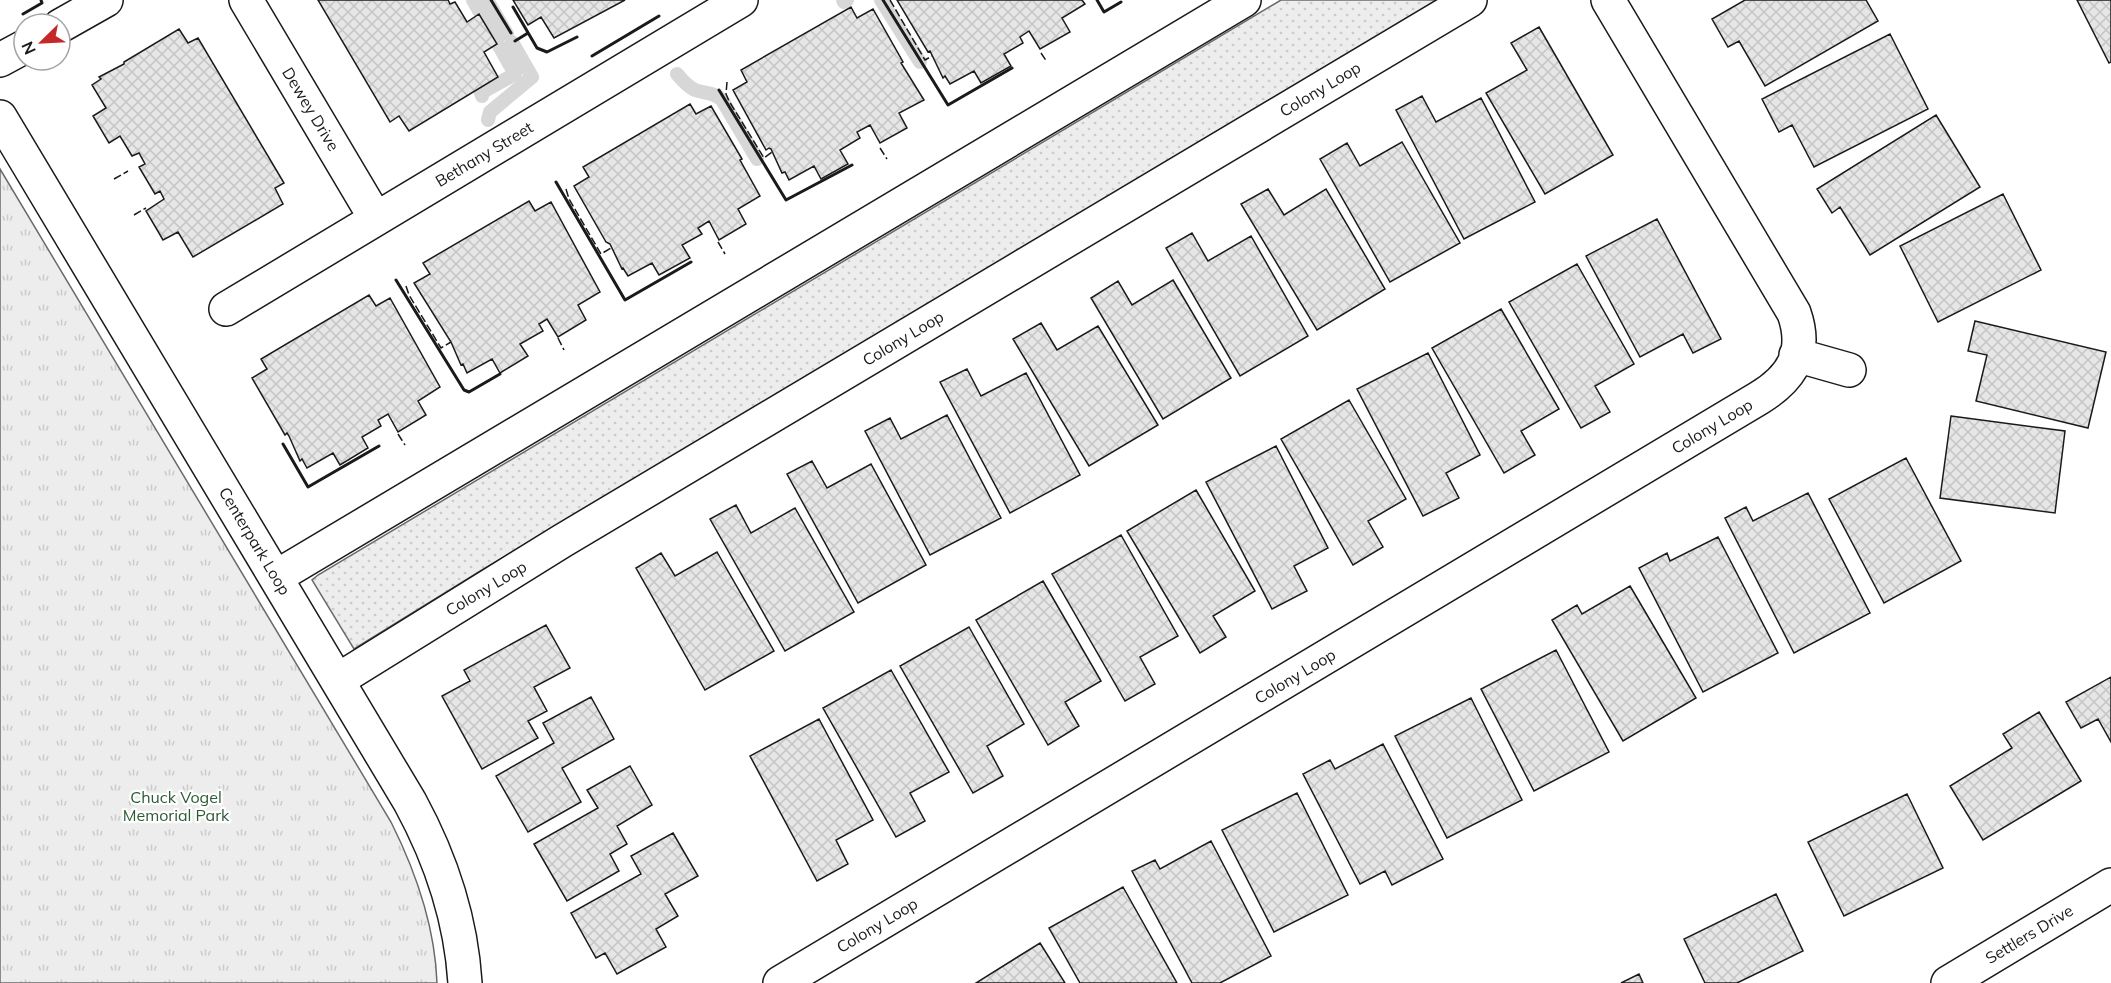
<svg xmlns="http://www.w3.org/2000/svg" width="2111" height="983" viewBox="0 0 2111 983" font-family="Mulish,sans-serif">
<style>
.grass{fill:url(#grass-dots);stroke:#6a6a6a;stroke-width:1.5}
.park{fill:url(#park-tufts);stroke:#6a6a6a;stroke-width:1.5}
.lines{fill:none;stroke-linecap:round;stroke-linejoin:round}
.stream{stroke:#d7d7d7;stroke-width:14}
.building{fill:url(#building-cross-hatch);stroke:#1a1a1a;stroke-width:1.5}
.minor-casing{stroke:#1a1a1a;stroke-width:36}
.minor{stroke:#fff;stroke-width:33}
.fence{stroke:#1a1a1a;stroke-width:1.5;stroke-dasharray:8 3;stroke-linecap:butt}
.wall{stroke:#1a1a1a;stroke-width:3}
.labels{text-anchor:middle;stroke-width:4.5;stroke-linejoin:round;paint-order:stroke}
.street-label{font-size:16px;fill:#1a1a1a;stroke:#fff}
.park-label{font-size:16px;fill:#2b5a34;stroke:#fff}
</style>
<defs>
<pattern id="grass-dots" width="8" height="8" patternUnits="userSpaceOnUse" patternTransform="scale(1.5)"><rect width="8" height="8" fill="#ededed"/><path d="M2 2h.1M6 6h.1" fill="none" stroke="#cbcbcb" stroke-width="1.8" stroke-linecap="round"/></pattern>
<pattern id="park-tufts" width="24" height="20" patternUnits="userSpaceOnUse" patternTransform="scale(1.5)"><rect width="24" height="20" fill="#ededed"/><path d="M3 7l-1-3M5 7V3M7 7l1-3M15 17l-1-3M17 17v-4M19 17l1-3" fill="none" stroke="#cbcbcb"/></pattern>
<pattern id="building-cross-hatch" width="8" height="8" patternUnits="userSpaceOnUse" patternTransform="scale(1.5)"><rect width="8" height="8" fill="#e6e6e6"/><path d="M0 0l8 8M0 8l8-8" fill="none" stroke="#c5c5c5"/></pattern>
</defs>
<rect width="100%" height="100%" fill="#fff"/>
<!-- grass -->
<path class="grass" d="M1281,0H1437L482,570L354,649L312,580L318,575Z"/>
<!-- park -->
<path class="park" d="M0,169L391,822C416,872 435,926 437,983H0Z"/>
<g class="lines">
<!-- stream -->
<path class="stream" d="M473,0L515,74L481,93L482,96
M487,0L507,34
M843,0L844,2L847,0
M881,0L920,62
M677,74C682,80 688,87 695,90C706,94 714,92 722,100L757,159
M488,120L490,112L532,77L512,42"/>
</g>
<!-- building -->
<path class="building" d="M318,0H448L450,4L455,2L467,22L479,14L497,44L484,52L498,77L409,131L399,116L390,122Z
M513,0H625L554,38L541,17L528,25Z
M897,0H1082L1085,4L1062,18L1070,32L1040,49L1029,31L1020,37L1023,43L1004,54L1011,66L981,83L974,71L950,84L945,76L943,78L930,51L928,52Z
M1745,0H1866L1878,21L1765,86L1739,41L1728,47L1712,19Z
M2077,0H2111V62L2109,63Z
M851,7L857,18L873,9L903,62L901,63L924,100L899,113L907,128L880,143L870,125L857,132L860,138L840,150L848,164L821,179L814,166L789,180L785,172L782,173L771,149L769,148L766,150L733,90L747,82L741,70Z
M1539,27L1613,155L1545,194L1486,93L1527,70L1511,43Z
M179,29L188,43L198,38L284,183L275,188L283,204L193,257L178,232L163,240L146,211L164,199L160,191L155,194L139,167L145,164L139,153L132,156L120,136L109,143L93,116L106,108L92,85L101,79L99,77L124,64V62Z
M1890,34L1928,109L1814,167L1792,125L1779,132L1762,99Z
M1422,96L1436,122L1481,98L1535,202L1464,239L1396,110Z
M690,104L696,114L711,106L742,159L740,160L760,196L738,209L746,224L719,240L709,221L698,228L702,234L682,245L690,258L659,275L652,263L628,276L623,268L622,269L610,244L606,242L574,186L589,177L583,167Z
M1936,115L1980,187L1870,255L1840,207L1832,213L1817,189Z
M1402,142L1460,243L1390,282L1320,159L1347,143L1360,166Z
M1268,189L1284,215L1326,189L1385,289L1317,330L1241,204Z
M2003,194L2041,270L1938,322L1900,246Z
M529,201L535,211L551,202L600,292L578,305L586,320L558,337L547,319L539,324L543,331L520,344L528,356L500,373L492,359L467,373L463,364L461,365L451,342L414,283L430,274L423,263Z
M1657,219L1721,339L1693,353L1683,334L1640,357L1586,256Z
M1192,233L1208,261L1251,236L1308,336L1240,376L1166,248Z
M1577,264L1634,364L1595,386L1610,412L1581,428L1509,302Z
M1173,280L1231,378L1163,419L1091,298L1118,281L1132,305Z
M369,295L376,306L390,298L440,387L418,401L426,415L398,432L388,414L378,420L381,426L362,437L368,448L340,465L333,453L307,468L302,459L300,461L289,436L287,433L285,435L252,378L267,369L261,359Z
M1501,309L1559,409L1521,431L1535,455L1504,473L1432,348Z
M1975,321L2106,352L2088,428L1976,401L1987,355L1968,351Z
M1041,323L1057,350L1098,326L1158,425L1089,466L1013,339Z
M1428,353L1480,455L1446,473L1459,498L1423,516L1357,389Z
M967,369L981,396L1026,373L1080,475L1010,513L940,382Z
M1349,400L1406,499L1368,521L1383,547L1353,565L1281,439Z
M947,415L1001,518L930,555L865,431L890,418L901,439Z
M1951,416L2065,431L2055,513L1940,498Z
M1276,446L1328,548L1294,566L1307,591L1272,609L1206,482Z
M1906,458L1961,561L1884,603L1829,499Z
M812,461L827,488L871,464L926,565L858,603L787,474Z
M1196,490L1255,591L1213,616L1226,637L1200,653L1127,531Z
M1808,493L1870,613L1794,653L1725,518L1746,507L1753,521Z
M736,505L751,533L795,508L854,612L785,651L710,519Z
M1121,535L1178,636L1140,657L1155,684L1125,701L1052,574Z
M1718,537L1778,653L1703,692L1639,568L1667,553L1670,561Z
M717,552L774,651L705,690L636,568L661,553L675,576Z
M1043,581L1101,681L1065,702L1079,726L1048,745L976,620Z
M1630,586L1696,698L1623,741L1552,620L1577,605L1582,614Z
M546,625L570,668L534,687L547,711L528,721L538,738L482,769L442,696L470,681L464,670Z
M969,627L1024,724L987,746L1003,776L973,793L900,666Z
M1556,650L1609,752L1534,791L1481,689Z
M891,670L949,772L910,793L925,821L896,837L823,708Z
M2111,677V742L2098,719L2081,728L2066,702Z
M591,697L614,739L562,768L581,802L528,832L496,776L554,743L543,723Z
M1471,698L1522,800L1447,838L1395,736Z
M2039,712L2081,781L1983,840L1950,786L2012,748L2003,734Z
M819,719L873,820L836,840L848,864L817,881L750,756Z
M1383,744L1443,859L1392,885L1385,871L1360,884L1303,774L1330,760L1335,769Z
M630,766L652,805L617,826L627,844L610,854L619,871L567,901L534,844L598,808L587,790Z
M1297,793L1348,895L1274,932L1222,830Z
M1907,794L1943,868L1844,916L1808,842Z
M673,833L698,876L665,894L678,916L656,929L666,947L617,974L605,953L596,958L571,913L641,874L631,856Z
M1211,841L1271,956L1220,983H1192L1132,871L1155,860L1160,869Z
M1123,887L1177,983H1080L1049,928Z
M1776,894L1803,951L1737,983H1705L1684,939Z
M1040,943L1065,983H976Z
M1639,974L1643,983H1621Z"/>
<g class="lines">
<!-- minor casing -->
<g class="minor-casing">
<path id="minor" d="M246,0L376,219
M60,26L106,0
M0,60L24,47
M0,117L410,802C441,859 461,918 465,983
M226,309L741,0
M1796,355L1849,370
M276,577L1244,0
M338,680L562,541L1470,0
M780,983L1759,398C1792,378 1808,353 1794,313L1608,0
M1948,983L2111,885"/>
</g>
<!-- minor -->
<use href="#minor" class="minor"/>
<!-- fence -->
<path class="fence" d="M491,0L511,33
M890,0L925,60L932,56
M1041,53L1047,62
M727,82L726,94L729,101L764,158L772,152
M880,148L887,159
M114,179L128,171
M566,189L569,199L601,254L611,248
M134,215L146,208
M718,242L725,254
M406,286L409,295L441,348L451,342
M558,338L564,350
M398,434L405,445"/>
<!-- wall -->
<path class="wall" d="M491,0L511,33
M883,0L948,105L1012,68
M1097,0L1104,12L1121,2
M513,7L537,48L547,52L577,37
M23,14L42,3L41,0
M515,41L528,33
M592,56L659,16
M719,90L786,200L852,165
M556,182L625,300L691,262
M396,280L464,390L469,392L500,374
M283,444L308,487L379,446"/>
</g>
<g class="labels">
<!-- street labels -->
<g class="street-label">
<text transform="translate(1320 89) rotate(-31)" y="6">Colony Loop</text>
<text transform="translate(311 109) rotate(59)" y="6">Dewey Drive</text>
<text transform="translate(484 154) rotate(-31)" y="6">Bethany Street</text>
<text transform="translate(903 338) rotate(-31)" y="6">Colony Loop</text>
<text transform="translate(1712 426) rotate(-31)" y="6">Colony Loop</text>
<text transform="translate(255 541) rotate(59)" y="6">Centerpark Loop</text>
<text transform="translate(486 588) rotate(-31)" y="6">Colony Loop</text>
<text transform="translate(1295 676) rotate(-31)" y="6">Colony Loop</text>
<text transform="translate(877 925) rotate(-31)" y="6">Colony Loop</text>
<text transform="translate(2029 934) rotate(-31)" y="6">Settlers Drive</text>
</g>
<!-- park labels -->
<g class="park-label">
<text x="176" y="803">Chuck Vogel<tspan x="176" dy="18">Memorial Park</tspan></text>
</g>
</g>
<!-- north arrow -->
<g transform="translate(42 42) rotate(246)"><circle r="28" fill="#ffffff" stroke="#a3a3a3" stroke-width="1.5"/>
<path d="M0-4.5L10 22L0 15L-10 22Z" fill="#c62828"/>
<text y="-9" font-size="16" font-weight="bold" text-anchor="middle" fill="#1a1a1a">N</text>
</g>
</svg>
